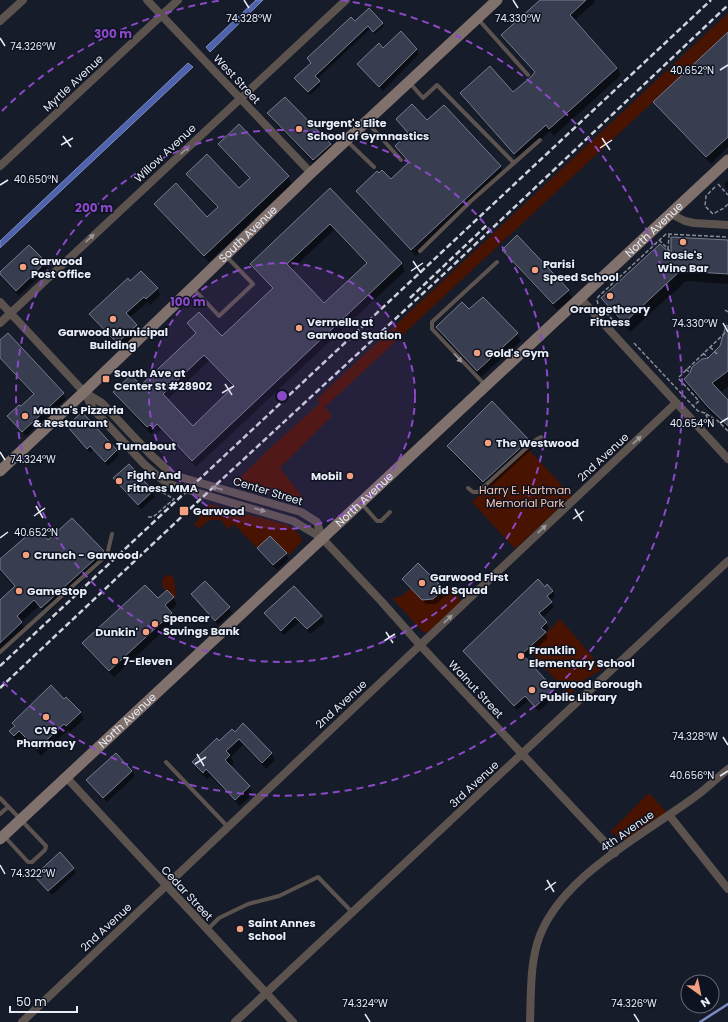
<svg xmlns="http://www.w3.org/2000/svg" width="728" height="1022" viewBox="0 0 728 1022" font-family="Poppins,sans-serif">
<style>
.green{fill:#481300}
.water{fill:#4e63ab;stroke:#7c8cc2}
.shadow{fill:#0007;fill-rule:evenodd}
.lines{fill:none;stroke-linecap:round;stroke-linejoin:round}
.stream{stroke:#7c8cc2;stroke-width:2.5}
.building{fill:#383e4f;stroke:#757c8e;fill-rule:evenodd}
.path{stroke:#888c98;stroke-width:1.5;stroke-dasharray:4 2;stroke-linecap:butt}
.service{stroke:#5c534f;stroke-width:4}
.minor{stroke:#5c534f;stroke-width:8}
.secondary{stroke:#80716c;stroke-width:11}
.rail{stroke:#cfd3de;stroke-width:2.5;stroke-dasharray:6 3;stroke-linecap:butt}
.oneway{fill:#9b989a}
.ticks{fill:none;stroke:#e8ecf6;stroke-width:1.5}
.ring{fill:none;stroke:#8b49c7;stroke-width:2;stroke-dasharray:7 5}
.poi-dot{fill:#f2a080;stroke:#0e1321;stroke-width:1.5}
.labels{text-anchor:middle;stroke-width:3;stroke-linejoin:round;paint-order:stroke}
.street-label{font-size:11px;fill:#e8ecf6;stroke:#0e1321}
.poi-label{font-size:11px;font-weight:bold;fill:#e8ecf6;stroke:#0e1321;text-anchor:start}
.park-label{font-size:11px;fill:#f5c6b4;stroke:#0e1321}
.ticks-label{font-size:10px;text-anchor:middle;fill:#e8ecf6;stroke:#0e1321;stroke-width:3;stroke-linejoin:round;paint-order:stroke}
.centre{fill:#8b49c7;stroke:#0e1321;stroke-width:2}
.ring-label{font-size:12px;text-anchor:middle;font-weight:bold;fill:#8b49c7;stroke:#0e1321;stroke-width:3;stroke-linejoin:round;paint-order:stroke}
</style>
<rect width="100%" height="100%" fill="#171c2a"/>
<!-- green -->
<path class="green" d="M728,13V32L325,407L332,416L280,468L306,501L236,482L267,451L320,403L317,399Z
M528,449L572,496L515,549L472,502Z
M209,504L288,525L300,535L302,541L289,555L270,536L257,548L234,524L228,529L221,520H209L199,529L194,524L200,518L197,515Z
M166,575L172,576L174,579L176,598L163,588L162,581Z
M448,585L462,601L428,632H423L392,598L402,596L411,588L422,600L433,599Z
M560,619L603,669L585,679L570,695L529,651Z
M649,793L669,815L627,841L610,832Z"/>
<!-- water -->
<path class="water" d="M256,0H263L210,52L206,47Z
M188,63L193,67L0,248V241Z"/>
<!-- shadow -->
<path class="shadow" d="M541,0H594L595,2L574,21L617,68L621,75L554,136L550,131L519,160L465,100L461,93H513L531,78L535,73L507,42L503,35Z
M355,22L382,23L384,26L375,34L370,29L317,79L321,85L310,95L298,81Z
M728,33V147L711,164L659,109L655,102Z
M383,49H416L419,54L383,91L362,69L359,64Z
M285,98L330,145L334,152L317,167L272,120L268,113Z
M397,119L427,122L500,166L504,173L416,256L361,198L357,191L390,180L409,163L400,153L396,146L408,134L401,126Z
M219,144L288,177L292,184L209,262L160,211L156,204L207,218L217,208L191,181L187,174L239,189L250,179L223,151Z
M728,181V191L724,184Z
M330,189L401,264L405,271L196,467L161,430L157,434L154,431L151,434L118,399L114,392L141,387L196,334L188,323L222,338L273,289L255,271L251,264ZM334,230L367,264L324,304L291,270ZM209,361L234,388L193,427L167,400Z
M517,236L568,291L572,298L557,310L507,257L503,250Z
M728,241V284L686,281L630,332L608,309L602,298L672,256Z
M29,246L45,263L48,268L19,296L3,279L0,274Z
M141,272L157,289L160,295L150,305L148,302L129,318L139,332L121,349L94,320L91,314Z
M469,311L517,334L521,341L481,377L441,335L437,328Z
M728,333V386L720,393L728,401V430L715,418L691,390L685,379L721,346Z
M0,342L63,394L66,399L26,436L12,421L9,416L21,408L34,395L0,359Z
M492,403L529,441L533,448L488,489L452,453L448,446Z
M82,414L116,451L119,455L108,466L93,450L90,453L68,426Z
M115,478L152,492L155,497L141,509L118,483Z
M47,542L103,552L107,559L46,614L39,606L21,622L25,630L0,653V602L15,588L0,571V561Z
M258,548L286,554L289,559L277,570L261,553Z
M403,579L443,590L446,595L436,604H426L406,584Z
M294,587L322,617L325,622L310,634L299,622L284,635L268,619L265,614Z
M545,588L553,591L555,596L550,601L554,607L542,618L549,628L545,632L548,638L525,659L553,690L556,695L539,711L528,701L517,710L467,656L464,651Z
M192,594L229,608L232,613L218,625L195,599Z
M173,597L177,604L170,611L175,620L114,677L87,650L83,643L158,600Z
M64,700L80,712L84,719L70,732L68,730L41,756L24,738L18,743L14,738L10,731L15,727L13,723Z
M235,733L271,753L275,760L266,769L243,745L231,757L234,763L230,767L249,787L253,794L240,806L210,776L207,779L197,769L193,762Z
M115,754L132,771L135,776L107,802L90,785L88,780Z
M73,868L76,873L52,895L35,876Z"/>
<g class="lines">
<!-- stream -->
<path class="stream" d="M700,1022L728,1004"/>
</g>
<!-- building -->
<path class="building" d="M540,0H586L570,15L617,68L549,129L546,125L514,154L460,93L490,66L513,92L531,77L535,72L501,35Z
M369,8L383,23L373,32L368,26L315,76L320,81L308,92L294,78L311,63L307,58L351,17L355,21Z
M401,31L417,49L379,87L357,64L379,43L383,48Z
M728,32V137L706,157L653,102Z
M285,97L331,144L313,160L267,113Z
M412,104L427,120L444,105L501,166L411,250L356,191L377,171L379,173L382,170L391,179L409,162L395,146L408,133L396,119Z
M239,124L289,176L204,256L154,204L176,183L207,217L218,207L186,174L207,154L239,188L250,178L218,144Z
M330,188L402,263L192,461L157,424L153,428L150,425L147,427L113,392L131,375L141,385L196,333L187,323L199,312L222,336L273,288L250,264ZM330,224L367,263L324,303L287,264ZM204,355L234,386L193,426L163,394Z
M517,235L569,290L553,304L502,250Z
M671,237L728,240V274L680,271L624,323L601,298L660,244L671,254Z
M29,245L46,262L16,291L0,274V272Z
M141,271L158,288L146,299L144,297L126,313L137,325L117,343L89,314L128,278L130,281Z
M483,297L518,333L477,371L436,327L462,302L469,309Z
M726,325L728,326V371L712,383L728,400V426L708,407L684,379L690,373L692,367L702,359L708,358L720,346Z
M8,333L64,393L22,432L7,416L19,405L21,406L34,394L0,358V340Z
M492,401L529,440L483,482L447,446Z
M82,412L117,450L105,462L90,446L87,449L67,426Z
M129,464L153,491L138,505L113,478Z
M72,518L104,551L41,608L34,600L17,616L22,622L0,643V600L15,586L0,569V559L37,527L48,540Z
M270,536L287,553L273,565L257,548Z
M418,563L444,589L433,599L422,600L402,579Z
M538,579L545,587L547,584L553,591L547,596L552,602L539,613L547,622L541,628L546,632L522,654L554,689L535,707L525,696L514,706L463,651Z
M205,581L230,607L215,621L191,594Z
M145,585L158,598L167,590L174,597L165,605L172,613L109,671L82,643Z
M294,586L322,616L307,629L295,617L281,631L264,613Z
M51,685L64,699L66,697L81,712L66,726L64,724L37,749L19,731L14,736L9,731L15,726L12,723Z
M243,723L272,753L262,763L239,739L226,751L230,755L225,760L250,786L235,800L206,769L203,773L192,762L217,738L219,741L232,729L235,732Z
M116,753L132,771L103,798L86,780Z
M60,852L74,868L48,891L34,876Z"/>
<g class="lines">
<!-- path -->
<path class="path" d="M718,184L728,195
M715,187L706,196L705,206L713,214L724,208L728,204
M659,240L668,249L669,235
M668,249L671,254
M598,304L597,300L598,297L666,234L728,237
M602,308L618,326
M725,310L728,312
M634,343L693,406
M710,347L718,355
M703,353L708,358
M686,369L690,373
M706,414L717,420L728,431
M710,424L705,413L698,411L693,406L699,401L679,379V377L728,330
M148,517H153L174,499L160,491"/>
<!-- service -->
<path class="service" d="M478,19L528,75
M410,83L423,98L437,85L514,163
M367,122L401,160
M347,141L374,167
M420,251L471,201L540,140
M193,288L219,316L253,284L226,256
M485,385L432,329V322L497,262
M468,488L473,492H478L534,441L541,437
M361,503L377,521H381L390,512
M0,652L107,555L112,534
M166,762L228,827
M0,798L46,846L45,850L32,862H28L4,836
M0,814L8,807
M207,930L219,918L248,904L279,896L318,877L352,912"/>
<!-- minor -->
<path class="minor" d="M147,0L311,173
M0,21L23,0
M0,166L178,0
M671,214L685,221L694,223L728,225
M581,299L728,459
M0,302L84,392L94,410L144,464L160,478L168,483L175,486L293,521L322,538L382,602L420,645L615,853
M0,323L346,0
M84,392L102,403L150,454L173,475L301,512L317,522L322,538
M66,777L293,1022
M669,815L728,889
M22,1022L676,403
M235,1022L728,561
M530,1022C531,996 530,969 537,944C556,878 644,835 696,796C707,788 717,778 728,769"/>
<!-- secondary -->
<g class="secondary">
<path id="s1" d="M0,471L84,392L311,173L497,0"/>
<path id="s2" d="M0,839C242,612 486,387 728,160"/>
</g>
<!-- rail -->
<path class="rail" d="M410,298L487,225
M0,666L711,0
M0,688L192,507L446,272L728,5"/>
</g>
<!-- one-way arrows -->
<defs><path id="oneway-solid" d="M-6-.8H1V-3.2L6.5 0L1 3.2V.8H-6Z"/></defs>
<g class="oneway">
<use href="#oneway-solid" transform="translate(185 150) rotate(-43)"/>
<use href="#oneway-solid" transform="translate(90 238) rotate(-43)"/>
<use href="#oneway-solid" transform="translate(458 358) rotate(48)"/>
<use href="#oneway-solid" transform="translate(637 440) rotate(-43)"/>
<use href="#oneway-solid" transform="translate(217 488) rotate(-164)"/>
<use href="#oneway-solid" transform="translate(260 510) rotate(16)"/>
<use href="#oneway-solid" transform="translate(542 529) rotate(-43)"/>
<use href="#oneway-solid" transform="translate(448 619) rotate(-43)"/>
</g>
<!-- ticks -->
<path class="ticks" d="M244,0L249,8M513,0L518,8M0,38L5,46M720,70L728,65M63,136L71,147M602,138L610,150M61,145L73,138M600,148L612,140M0,185L8,180M413,261L421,273M411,271L423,263M723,323L728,332M225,384L232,395M222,393L234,386M720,423L728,418M0,452L5,460M36,506L43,518M575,509L582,521M34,516L45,508M573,519L584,511M0,538L8,532M386,632L393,643M384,641L395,634M723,737L728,745M197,754L204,766M195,764L206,757M720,776L728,771M0,865L5,874M547,880L554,892M545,890L556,882M365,1014L370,1022M634,1014L639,1022"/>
<!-- distance rings -->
<circle cx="282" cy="396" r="133" fill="#8b49c7" fill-opacity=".12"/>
<g class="ring">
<circle cx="282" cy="396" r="133"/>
<circle cx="282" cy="396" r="266"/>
<path d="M2 111A400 400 0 0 1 223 0M341 0A400 400 0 1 1 2 681"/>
</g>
<!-- markers -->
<g class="poi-dot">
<circle cx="299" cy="129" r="4"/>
<circle cx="683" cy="242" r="4"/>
<circle cx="23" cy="267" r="4"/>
<circle cx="535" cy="270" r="4"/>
<circle cx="610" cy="296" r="4"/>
<circle cx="113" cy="319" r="4"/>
<circle cx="299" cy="328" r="4"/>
<circle cx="477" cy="353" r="4"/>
<rect x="102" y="375" width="8" height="8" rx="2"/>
<circle cx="25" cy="416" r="4"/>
<circle cx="488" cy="443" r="4"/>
<circle cx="108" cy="446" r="4"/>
<circle cx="350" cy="476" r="4"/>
<circle cx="119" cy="481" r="4"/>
<rect x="179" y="506" width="10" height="10" rx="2"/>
<circle cx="26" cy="555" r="4"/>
<circle cx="422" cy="583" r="4"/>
<circle cx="19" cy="591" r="4"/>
<circle cx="155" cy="624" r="4"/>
<circle cx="146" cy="632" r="4"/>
<circle cx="521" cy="656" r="4"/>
<circle cx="115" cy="661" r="4"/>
<circle cx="532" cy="690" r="4"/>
<circle cx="46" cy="717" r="4"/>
<circle cx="240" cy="929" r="4"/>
</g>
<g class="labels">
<!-- street labels -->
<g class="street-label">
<text transform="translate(237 79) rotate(47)" y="4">West Street</text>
<text transform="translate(73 83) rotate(-43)" y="4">Myrtle Avenue</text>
<text transform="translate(165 153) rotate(-43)" y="4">Willow Avenue</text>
<text dy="4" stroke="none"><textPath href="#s2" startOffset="894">North Avenue</textPath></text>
<text dy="4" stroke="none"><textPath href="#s1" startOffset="343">South Avenue</textPath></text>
<text transform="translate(603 457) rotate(-43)" y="4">2nd Avenue</text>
<text transform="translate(268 491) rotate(17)" y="4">Center Street</text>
<text dy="4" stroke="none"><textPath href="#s2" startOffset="498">North Avenue</textPath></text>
<text transform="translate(476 689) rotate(47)" y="4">Walnut Street</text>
<text transform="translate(341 704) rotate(-43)" y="4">2nd Avenue</text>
<text dy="4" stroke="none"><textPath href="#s2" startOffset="174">North Avenue</textPath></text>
<text transform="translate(474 784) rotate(-43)" y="4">3rd Avenue</text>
<text transform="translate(627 831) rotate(-35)" y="4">4th Avenue</text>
<text transform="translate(187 893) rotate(47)" y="4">Cedar Street</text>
<text transform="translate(106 927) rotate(-43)" y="4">2nd Avenue</text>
</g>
<!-- poi labels -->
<g class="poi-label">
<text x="307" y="127">Surgent's Elite<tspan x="307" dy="13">School of Gymnastics</tspan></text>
<text x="683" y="259" text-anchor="middle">Rosie's<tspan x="683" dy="13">Wine Bar</tspan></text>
<text x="31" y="265">Garwood<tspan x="31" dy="13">Post Office</tspan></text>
<text x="543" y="268">Parisi<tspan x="543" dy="13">Speed School</tspan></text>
<text x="610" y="313" text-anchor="middle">Orangetheory<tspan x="610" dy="13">Fitness</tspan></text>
<text x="307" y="326">Vermella at<tspan x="307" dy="13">Garwood Station</tspan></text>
<text x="113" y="336" text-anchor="middle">Garwood Municipal<tspan x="113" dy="13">Building</tspan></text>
<text x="485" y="357">Gold's Gym</text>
<text x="114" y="377">South Ave at<tspan x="114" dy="13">Center St #28902</tspan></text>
<text x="33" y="414">Mama's Pizzeria<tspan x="33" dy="13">&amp; Restaurant</tspan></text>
<text x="496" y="447">The Westwood</text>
<text x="116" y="450">Turnabout</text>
<text x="127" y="479">Fight And<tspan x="127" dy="13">Fitness MMA</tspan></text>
<text x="342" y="480" text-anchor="end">Mobil</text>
<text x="193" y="515">Garwood</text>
<text x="34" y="559">Crunch - Garwood</text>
<text x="430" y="581">Garwood First<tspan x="430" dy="13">Aid Squad</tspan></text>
<text x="27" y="595">GameStop</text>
<text x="163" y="622">Spencer<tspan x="163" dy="13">Savings Bank</tspan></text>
<text x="138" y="636" text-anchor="end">Dunkin'</text>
<text x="529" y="654">Franklin<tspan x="529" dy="13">Elementary School</tspan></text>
<text x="123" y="665">7-Eleven</text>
<text x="540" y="688">Garwood Borough<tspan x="540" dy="13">Public Library</tspan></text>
<text x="46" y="734" text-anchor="middle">CVS<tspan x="46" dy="13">Pharmacy</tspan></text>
<text x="248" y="927">Saint Annes<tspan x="248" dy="13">School</tspan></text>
</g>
<!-- park labels -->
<g class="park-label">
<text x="525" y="494">Harry E. Hartman<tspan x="525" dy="13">Memorial Park</tspan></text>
</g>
</g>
<g class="ticks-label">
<text x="249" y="22">74.328°W</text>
<text x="518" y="22">74.330°W</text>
<text x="33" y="50">74.326°W</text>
<text x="692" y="74">40.652°N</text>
<text x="36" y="183">40.650°N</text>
<text x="695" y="327">74.330°W</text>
<text x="692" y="427">40.654°N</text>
<text x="33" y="463">74.324°W</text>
<text x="36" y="536">40.652°N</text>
<text x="695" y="740">74.328°W</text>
<text x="692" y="779">40.656°N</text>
<text x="33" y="877">74.322°W</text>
<text x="365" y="1007">74.324°W</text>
<text x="634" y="1007">74.326°W</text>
</g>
<circle cx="282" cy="396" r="6" class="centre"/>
<g class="ring-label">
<text x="113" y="38">300 m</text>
<text x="94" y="212">200 m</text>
<text x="188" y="306">100 m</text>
</g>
<!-- north arrow -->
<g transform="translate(700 994) rotate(147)"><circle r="19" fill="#0e1321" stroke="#656a76"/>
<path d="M0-3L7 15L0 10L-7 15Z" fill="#f2a080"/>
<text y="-6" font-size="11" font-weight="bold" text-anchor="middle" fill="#e8ecf6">N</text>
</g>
<!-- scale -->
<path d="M10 1006v6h67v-6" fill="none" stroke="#e8ecf6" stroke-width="2"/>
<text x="16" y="1006" font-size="12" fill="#e8ecf6" stroke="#0e1321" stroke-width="3" paint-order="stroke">50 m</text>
</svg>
